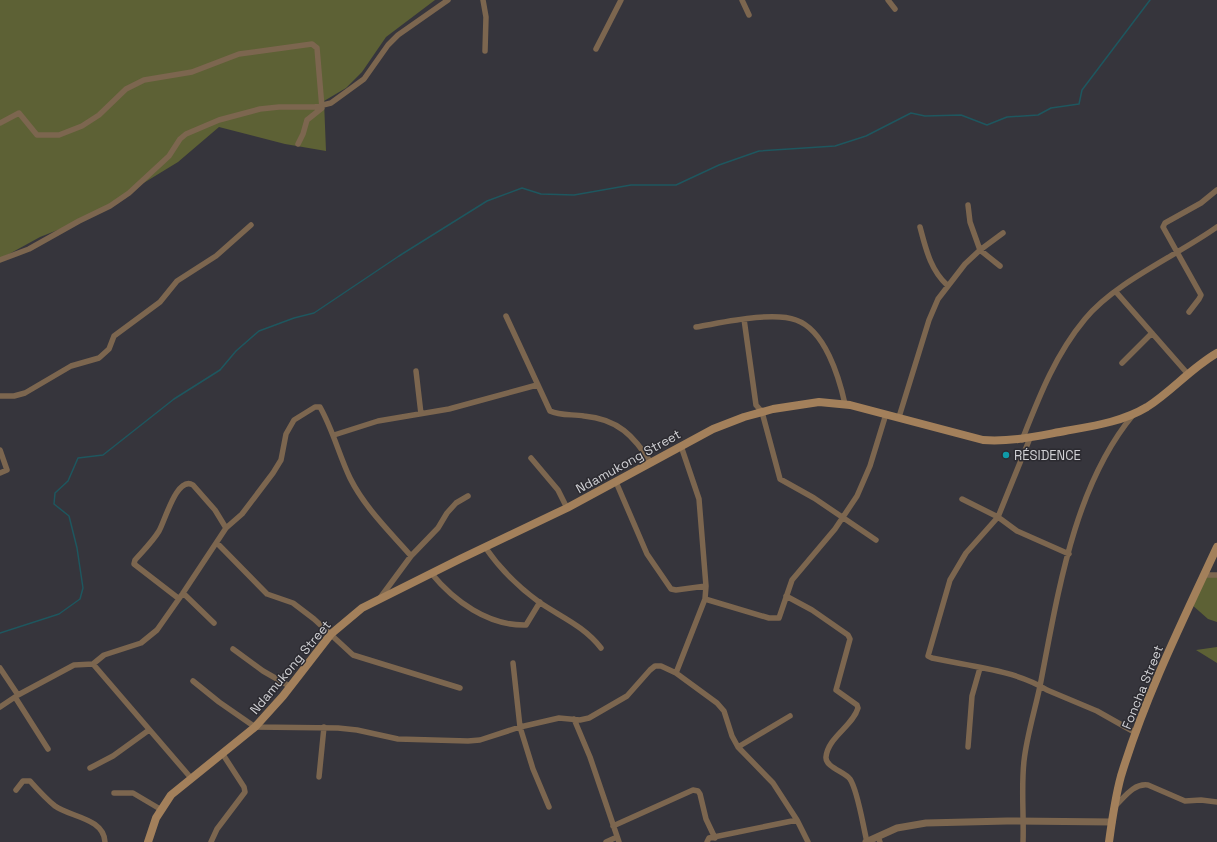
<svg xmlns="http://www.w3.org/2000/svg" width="1217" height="842" viewBox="0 0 1217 842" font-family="'Space Grotesk',sans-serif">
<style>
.green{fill:#5d6135}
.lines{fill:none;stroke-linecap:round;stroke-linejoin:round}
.stream{stroke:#1e575f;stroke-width:1.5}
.minor{stroke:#7c664f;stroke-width:5.5}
.tertiary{stroke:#7c664f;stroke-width:7}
.secondary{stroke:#a3805b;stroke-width:8}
.culture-dot{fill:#0f9aa8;stroke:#2c2b31;stroke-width:1.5}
.labels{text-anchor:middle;stroke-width:3;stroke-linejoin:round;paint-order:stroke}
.poi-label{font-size:13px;fill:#d1d1d5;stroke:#2c2b31;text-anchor:start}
.street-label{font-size:13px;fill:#d1d1d5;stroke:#2c2b31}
</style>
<rect width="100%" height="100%" fill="#36353c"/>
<!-- green -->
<path class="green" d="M0,0H435L386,37L362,72L346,88L324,101L326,151L285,144L219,127L178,162L83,220L40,237L0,259Z
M1204,575H1217V622L1208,619L1191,604Z
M1217,647V663L1196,650Z"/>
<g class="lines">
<!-- stream -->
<path class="stream" d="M0,633L59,614L80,599L83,588L77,548L69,516L54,504L55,493L68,481L78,458L103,455L174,399L220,370L236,351L259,331L294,318L314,313L399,256L487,201L522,188L541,194L574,195L631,185H676L719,165L759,151L835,146L866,136L911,113L925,116L961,115L987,125L1007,117L1038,115L1051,108L1079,104L1082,90L1150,0"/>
<!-- minor -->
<path class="minor" d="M483,0L486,17L485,51
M742,0L749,15
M888,0L895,9
M596,49L621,0
M0,123L19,113L37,135H59L82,126L99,115L126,89L144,80L192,72L239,54L312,44L317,48L322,108L307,120L303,134L298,144
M968,205L970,222L980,250L1000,266
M920,227C926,249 930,269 947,285
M0,260L29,249L79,221L110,206L129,193L169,156L180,139L186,134L219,120L260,109L279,107H315L331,103L364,79L388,45L398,35L448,0
M1116,292L1187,373
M1189,312L1199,299L1201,295L1163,227L1165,223L1201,203L1217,190
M506,316L550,411C560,416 573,414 584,416C618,419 634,436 651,463
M744,319L756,405L762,412L780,479L814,498L876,540
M696,327C721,323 772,311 796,320C825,330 839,377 845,404
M1122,363L1152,333
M416,371L421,414
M0,396H14L25,393L71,366L99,358L109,349L114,336L160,302L177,281L216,256L251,225
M899,417L929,320L938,299L965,264L980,250L1003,233
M334,435L378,421L449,409L537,385
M1030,438L998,517L966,553L950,580L928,656L932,658C968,666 1016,670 1047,690L1097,711L1136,733
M1022,440C1039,397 1055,355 1085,319C1115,282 1178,255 1217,227
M0,450L7,470L0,473
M531,458L558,490L567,508
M616,482L647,554L671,589L676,590L706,586
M962,499L998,517L1017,531L1069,554
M217,543L267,594L293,603L314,619L353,655L460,688
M485,547C500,569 517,586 539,602C561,617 584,626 601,648
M431,573C454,601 488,626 526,625L540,602
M1204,575H1217
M183,593L214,623
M786,596L812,610L848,635L850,639L836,690L857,705L858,708C853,726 828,737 826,757C825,767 845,772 850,779C858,791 863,826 867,842
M178,598L134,564L135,560C143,551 153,541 159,531C165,521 177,475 193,485L215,510L226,528
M380,598L411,556L438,528L447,513L456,503L468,496
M705,599L769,618H779L792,580L835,529L857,496L870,466L886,414
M233,649L263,671L291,687
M513,663L520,727L533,769L549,807
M93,664L104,655L141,643L157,630L183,593L226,528L242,514L273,473L281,460L286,434L294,420L315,407H320C333,430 339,455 350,478C365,508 390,532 411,556
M0,668L18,695L74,665L93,664L191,778
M676,673L705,599L706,586L699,499L681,446
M193,681L219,702L255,727L338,728L357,730L398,739L468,741L480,740L520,727L559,718L580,720L589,718L627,696L650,670L655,666H661L676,673L717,703L724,711L732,736L738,747L773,783L797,820L808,842
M15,697L48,749
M0,707L18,695
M574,719L590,757L619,842
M738,747L790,716
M968,747L972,696L980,668
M90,768L113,756L149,730
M319,777L324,727
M16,790L23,781H30C38,790 46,799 55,806C70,817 104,818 105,842
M114,793H133L160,809
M1114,807C1124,798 1133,783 1148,785L1185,801L1201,800L1217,802
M613,826L693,790L698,791L700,794L706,819L715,838
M878,836L880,842
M211,842L217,829L245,792L244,787L222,753
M606,842L617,837
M707,842L709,838L797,820
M1023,842C1024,815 1021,788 1024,761C1027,734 1036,707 1041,681C1058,593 1074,486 1133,415"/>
<!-- tertiary -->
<path class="tertiary" d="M866,842L897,828L926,823L1007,821L1112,822"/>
<!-- secondary -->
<path class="secondary" d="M148,842L156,818L171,795L255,727L283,696L331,634L362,608L460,559L567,508L713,429L744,417L773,409L819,402L850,405L983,440C1012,442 1037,436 1065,431C1093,426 1122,422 1147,407C1172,391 1191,368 1217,353
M1109,842C1112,820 1115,798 1121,776C1145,697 1182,622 1217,547"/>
</g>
<!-- markers -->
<circle class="culture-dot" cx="1006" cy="455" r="4"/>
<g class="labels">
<!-- poi labels -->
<g class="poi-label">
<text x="1014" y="460">RÉSIDENCE</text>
</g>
<!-- street labels -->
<g class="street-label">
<text transform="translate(628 461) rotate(-29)" y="5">Ndamukong Street</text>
<text transform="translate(290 667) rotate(-50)" y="5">Ndamukong Street</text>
<text transform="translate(1142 687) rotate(-68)" y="5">Foncha Street</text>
</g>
</g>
</svg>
